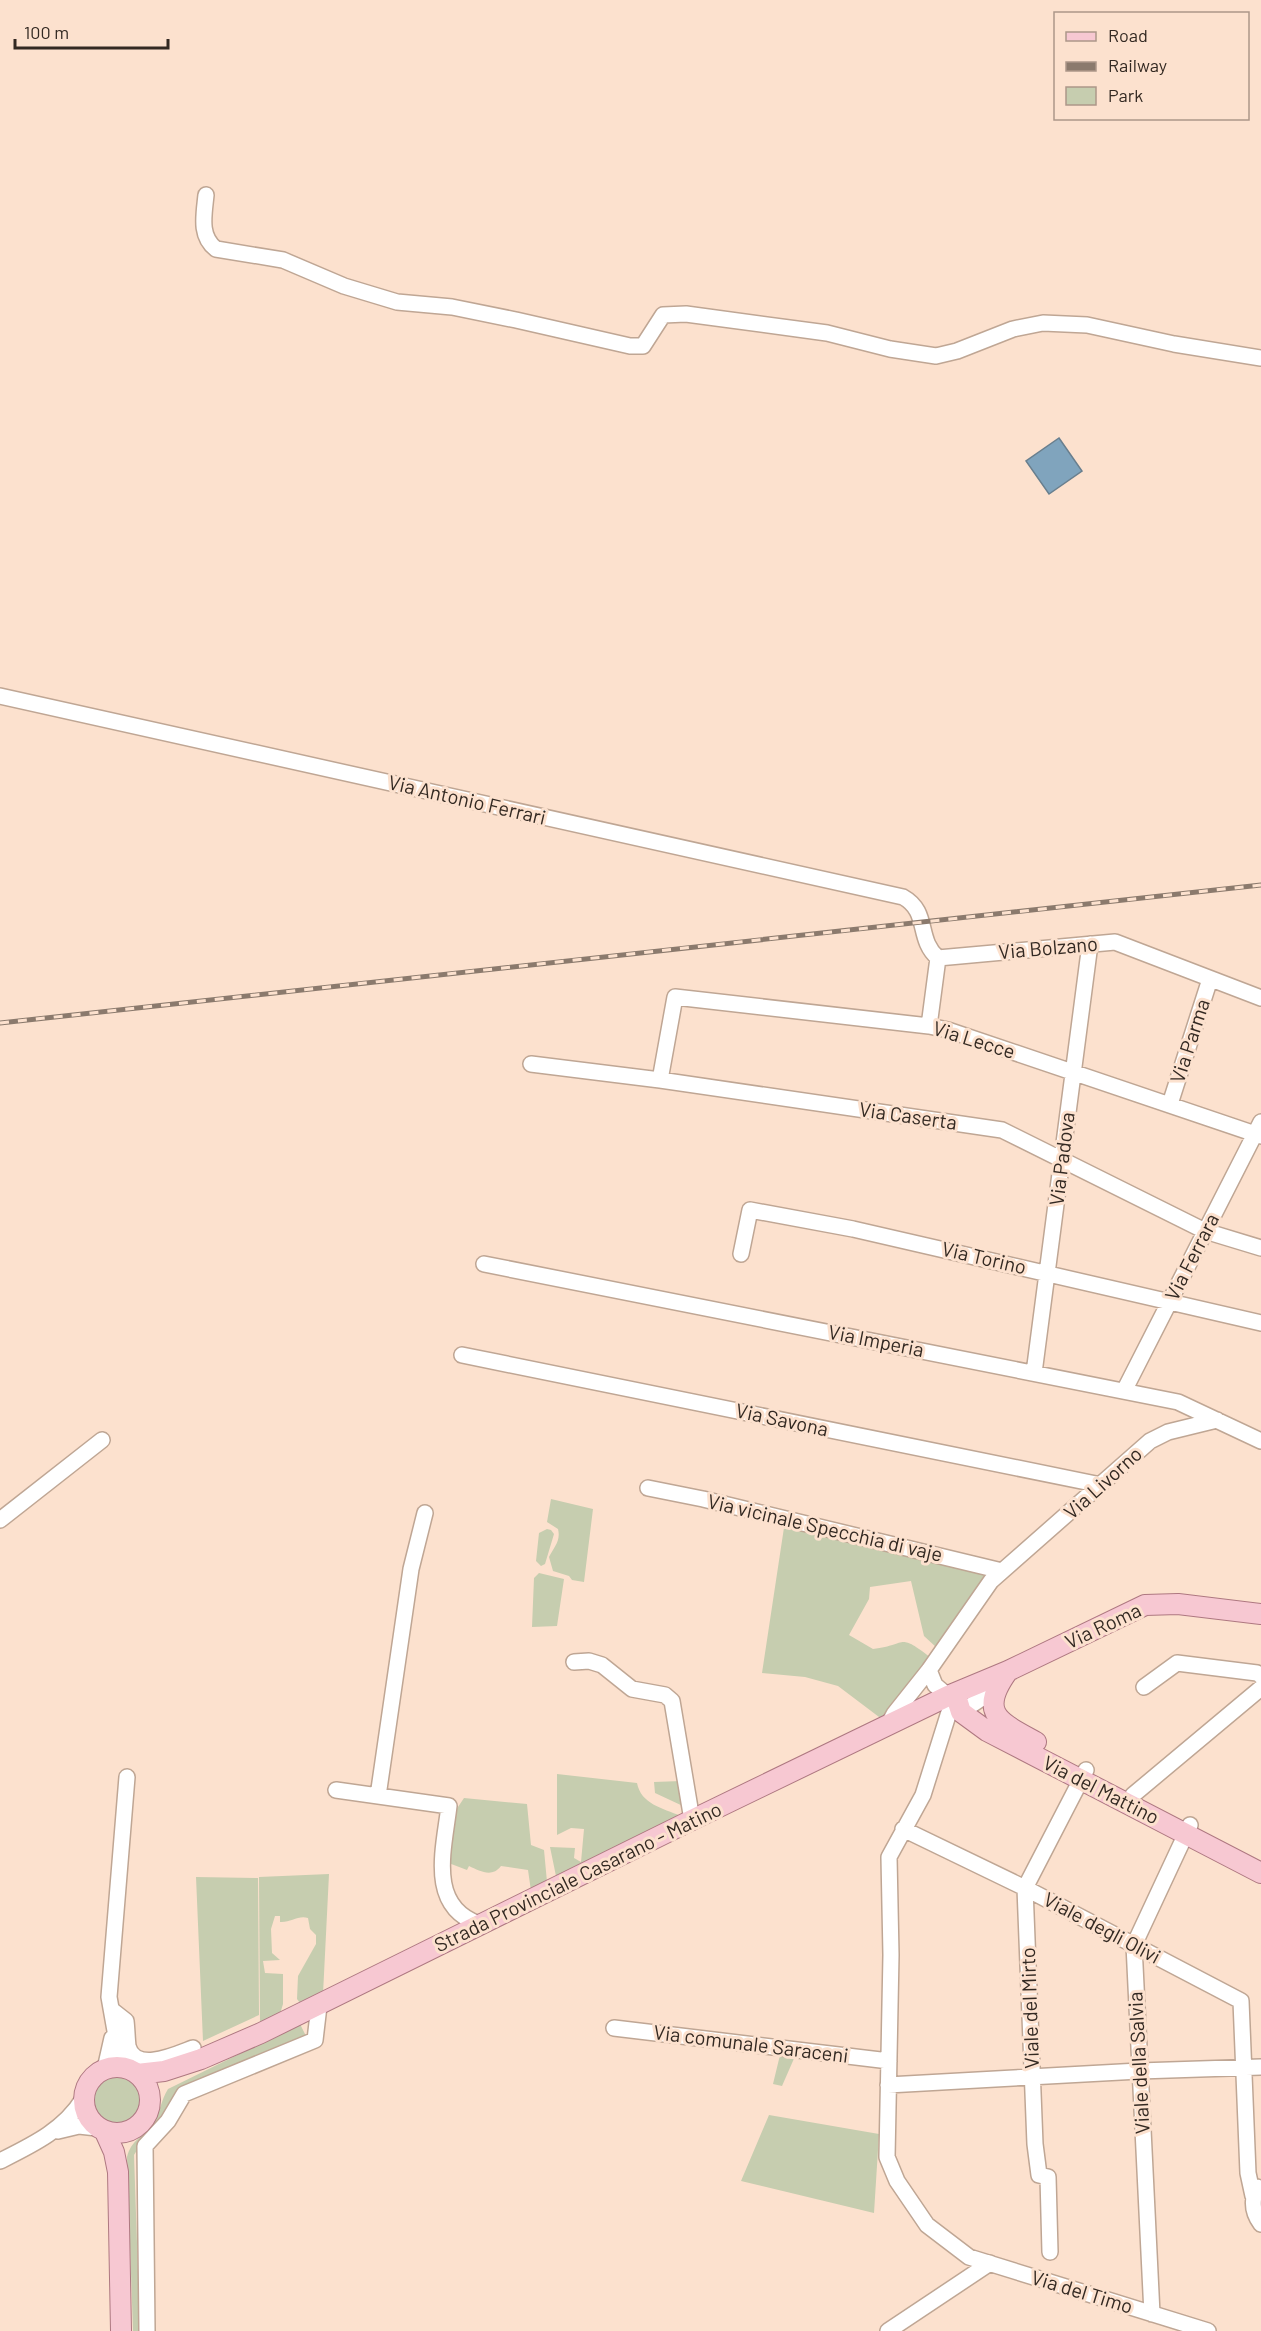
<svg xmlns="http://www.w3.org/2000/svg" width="1261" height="2331" viewBox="0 0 1261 2331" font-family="Barlow,sans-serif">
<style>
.green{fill:#c6cdaf}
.water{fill:#80a4bd;stroke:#697f8e;stroke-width:1.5}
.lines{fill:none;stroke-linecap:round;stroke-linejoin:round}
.minor-casing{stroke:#bfa694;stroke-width:18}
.major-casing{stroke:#ae7881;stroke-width:22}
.minor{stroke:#fff;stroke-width:15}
.major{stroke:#f7c8d2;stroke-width:20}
.rail-casing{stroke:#8b7a6d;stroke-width:5}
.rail{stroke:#fce1ce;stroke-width:3;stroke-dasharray:9;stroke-linecap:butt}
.labels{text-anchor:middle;stroke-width:6;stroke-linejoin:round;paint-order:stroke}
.street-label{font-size:20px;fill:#332922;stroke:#fce1ce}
</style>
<rect width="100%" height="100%" fill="#fce1ce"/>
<!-- green -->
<path class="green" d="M551,1499L593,1509L584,1582L572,1580L569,1576L553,1571L549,1557C554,1547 561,1541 558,1529L547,1522Z
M785,1521L987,1573L937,1648L924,1636L911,1581L870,1587L869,1599L849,1635L873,1649C908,1645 897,1632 930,1657L883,1720L838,1686L805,1677L762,1673Z
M547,1529L551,1530L554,1534L545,1564L541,1566L536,1561L539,1533Z
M539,1573L564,1579L557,1626L532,1627L534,1578Z
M557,1774L637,1783C641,1804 662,1808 681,1816L581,1866L556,1876L550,1847L575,1848L574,1858L581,1862L584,1829L571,1828L557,1835Z
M681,1781L685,1807L655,1793L654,1782Z
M464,1798L527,1804L531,1845L544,1850L547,1882L531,1891L528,1870L501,1866C492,1878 480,1871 469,1866L467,1870L446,1862L454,1813Z
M329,1874L323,1994L300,2003L297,1999L298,1976L316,1944V1935L310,1929L308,1918C298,1915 290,1923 280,1922V1916H275L271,1929L272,1953L280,1960L263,1961L265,1973L283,1974V2004L280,2014L260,2024L259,1877Z
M196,1877L258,1878L259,2015L203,2041Z
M300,2024L307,2038L179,2092C170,2102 166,2114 159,2125C151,2136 141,2143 134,2155L140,2331H133L127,2157C131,2140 144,2136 153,2124C160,2113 161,2100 168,2089Z
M796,2054L782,2086L773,2084L780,2055Z
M90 2100a27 27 0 1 1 54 0a27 27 0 1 1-54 0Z
M769,2115L879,2134L874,2213L741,2181Z"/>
<!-- water -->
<path class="water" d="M1059,438L1082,471L1049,494L1026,461Z"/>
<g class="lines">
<!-- minor casing -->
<g class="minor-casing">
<path id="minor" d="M206,195C204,215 199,236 216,249L283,260L344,286L397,302L452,307L516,320L630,346H643L663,315L686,314L827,333L890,349L936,356L957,351L1013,329L1043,323L1087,325L1174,344L1261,358
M0,696L903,897C930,912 916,939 938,958L1115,942L1261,998
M929,1026L938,958
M531,1064L660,1080L1002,1130L1205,1231L1261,1248
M660,1080L675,997L929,1026L948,1030L1261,1136
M1170,1104L1210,979
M741,1254L750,1210L853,1229L1261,1323
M484,1264L1178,1402L1261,1441
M462,1355L1101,1485
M1034,1373L1090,944
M1124,1391L1261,1122
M648,1488L703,1499L1002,1571
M0,1520L102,1440
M574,1662L589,1661L602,1665L632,1689L665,1695L672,1701L692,1820
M929,1670L935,1685L948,1696
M1144,1687L1177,1663L1257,1673L1261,1676
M955,1693L923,1795L889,1857L891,1955L887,2157L897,2181L927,2225L969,2257L1208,2331
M961,1712L997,1688
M888,1725L894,1714L929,1670L991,1581L1150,1441L1168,1432L1217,1420
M127,1777L109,1997L120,2059L130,2069
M336,1790L449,1806C444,1849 427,1906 479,1924
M378,1796L411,1569L425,1513
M1128,1804L1133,1795L1261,1688
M903,1829L1025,1888L1241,2001L1248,2173L1253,2196
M112,2010L126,2021C127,2029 127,2038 128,2046C135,2074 177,2054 193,2048
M614,2028L889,2061
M105,2069L112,2038
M888,2085L1139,2071L1261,2067
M58,2131L79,2126L97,2128
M0,2161C32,2145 64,2130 83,2099
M1257,2187C1251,2201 1252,2212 1261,2224
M1050,2252L1048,2177L1039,2175L1035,2144L1025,1888L1086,1770
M1152,2314L1134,1945L1190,1825
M147,2331L145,2146L168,2121L184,2094L315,2040L319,2006
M888,2331L990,2263"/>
</g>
<!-- major casing -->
<g class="major-casing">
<path id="major" d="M1008,1671C977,1714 1000,1722 1036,1742
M955,1693L961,1712L987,1731L1261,1873
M84 2100a33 33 0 1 1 66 0a33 33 0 1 1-66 0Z
M137,2074L164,2071L201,2059L261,2033L692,1820L948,1696L1008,1671L1145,1605L1178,1604L1261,1614
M105,2132L114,2152L118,2172L121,2331"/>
</g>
<!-- minor -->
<use href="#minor" class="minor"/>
<!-- major -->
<use href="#major" class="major"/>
<!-- rail casing -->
<g class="rail-casing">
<path id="rail" d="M0,1023L1261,885"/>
</g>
<!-- rail -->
<use href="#rail" class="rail"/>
</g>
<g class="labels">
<!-- street labels -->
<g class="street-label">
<text transform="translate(467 800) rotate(13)" y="7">Via Antonio Ferrari</text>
<text transform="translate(1048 948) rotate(-5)" y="7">Via Bolzano</text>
<text transform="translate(974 1040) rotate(17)" y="7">Via Lecce</text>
<text transform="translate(1190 1041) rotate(-72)" y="7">Via Parma</text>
<text transform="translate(908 1116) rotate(8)" y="7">Via Caserta</text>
<text transform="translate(1062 1159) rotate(-83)" y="7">Via Padova</text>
<text transform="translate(1192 1257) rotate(-63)" y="7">Via Ferrara</text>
<text transform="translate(984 1258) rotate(13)" y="7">Via Torino</text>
<text transform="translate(876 1341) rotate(11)" y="7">Via Imperia</text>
<text transform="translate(782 1420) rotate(12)" y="7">Via Savona</text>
<text transform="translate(1103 1483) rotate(-42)" y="7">Via Livorno</text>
<text transform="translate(825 1528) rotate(13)" y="7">Via vicinale Specchia di vaje</text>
<text transform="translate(1103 1626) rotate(-25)" y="7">Via Roma</text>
<text transform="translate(1101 1790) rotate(27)" y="7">Via del Mattino</text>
<text transform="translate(578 1877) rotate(-26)" y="7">Strada Provinciale Casarano - Matino</text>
<text transform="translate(1102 1928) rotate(28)" y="7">Viale degli Olivi</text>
<text transform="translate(1030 2008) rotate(-92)" y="7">Viale del Mirto</text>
<text transform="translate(751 2044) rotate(7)" y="7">Via comunale Saraceni</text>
<text transform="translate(1139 2063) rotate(-93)" y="7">Viale della Salvia</text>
<text transform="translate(1082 2292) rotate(17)" y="7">Via del Timo</text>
</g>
</g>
<!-- legend -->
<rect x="1054" y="12" width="195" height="108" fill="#fce1ce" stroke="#ac9789" stroke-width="1.5"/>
<rect x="1066" y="32" width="30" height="9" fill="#f7c8d2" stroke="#ac9789" stroke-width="1.5"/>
<text x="1108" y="42" font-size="18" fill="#332922">Road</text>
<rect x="1066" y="62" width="30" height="9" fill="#8b7a6d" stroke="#ac9789" stroke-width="1.5"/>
<text x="1108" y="72" font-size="18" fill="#332922">Railway</text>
<rect x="1066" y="87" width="30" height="18" fill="#c6cdaf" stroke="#ac9789" stroke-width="1.5"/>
<text x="1108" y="102" font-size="18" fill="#332922">Park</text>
<!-- scale -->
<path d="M15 39v9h153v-9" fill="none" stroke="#332922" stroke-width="3"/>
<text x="24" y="39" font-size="18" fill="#332922" stroke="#fce1ce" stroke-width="4.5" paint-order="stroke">100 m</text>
</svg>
